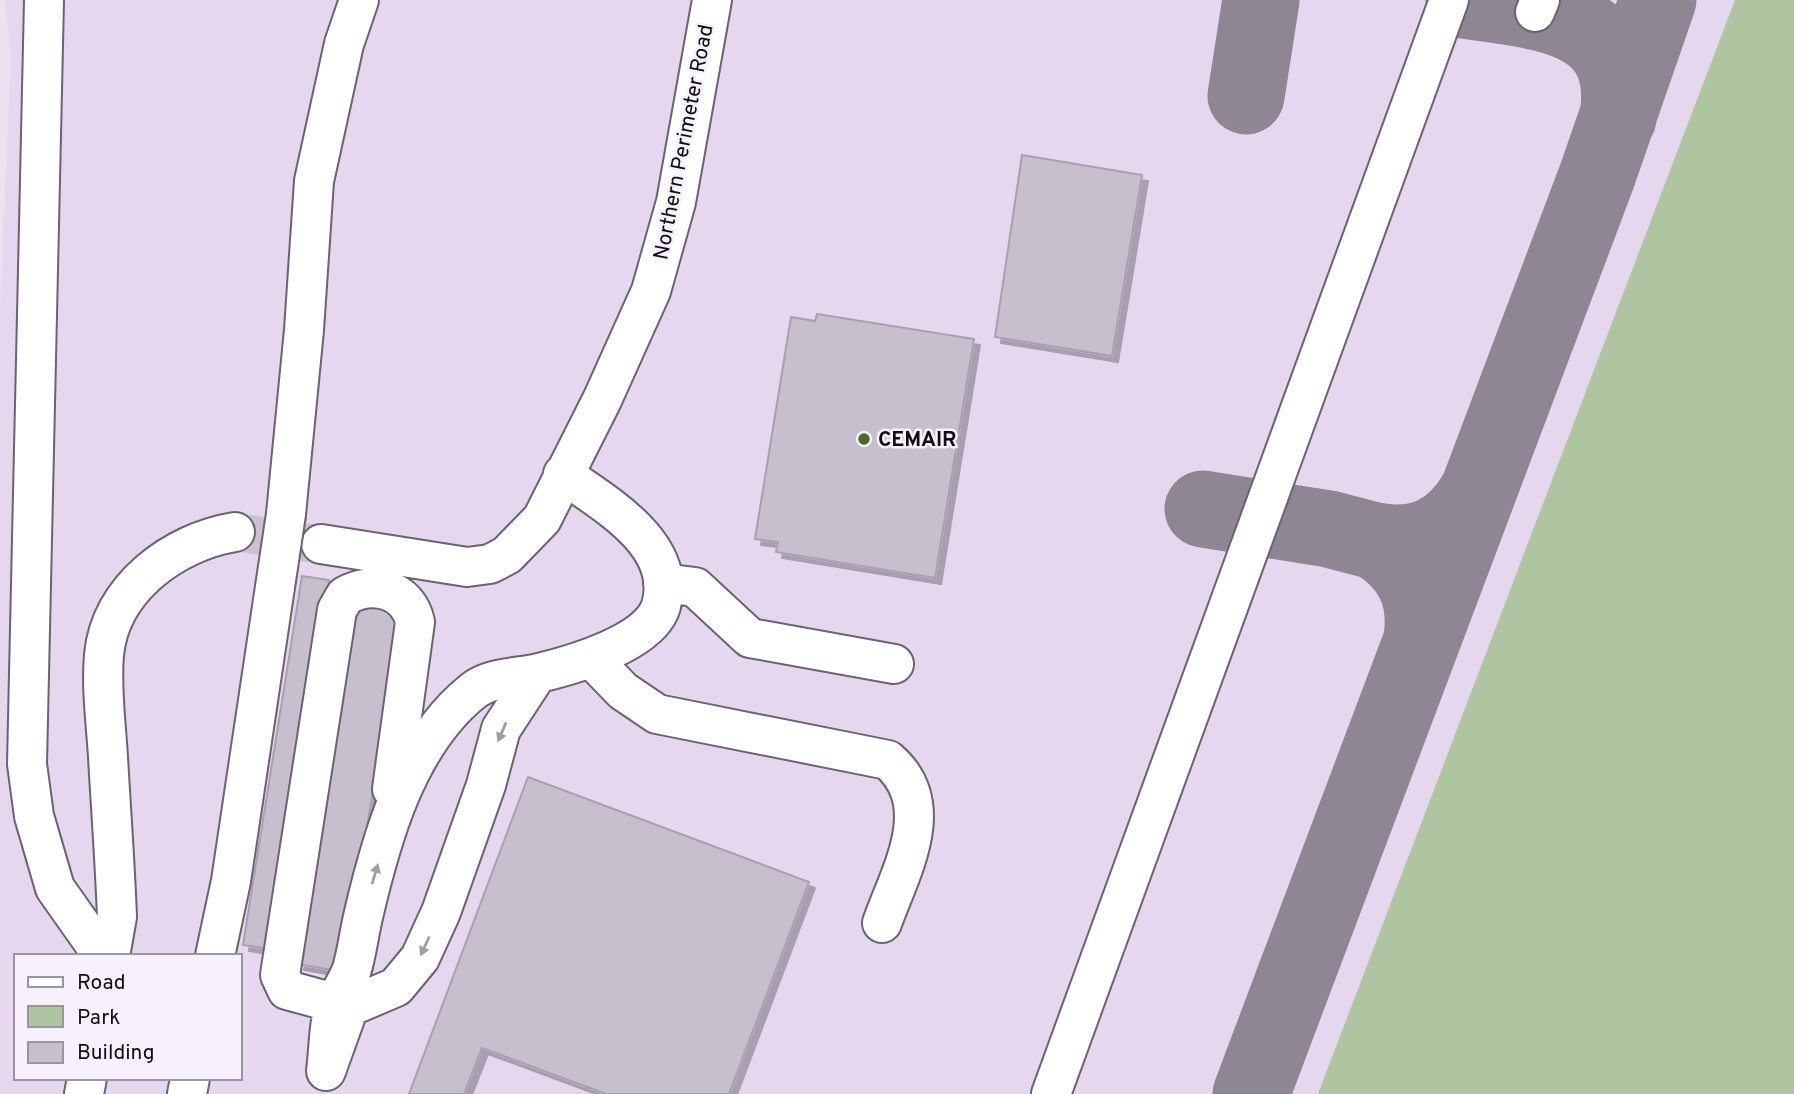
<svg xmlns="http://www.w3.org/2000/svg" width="1794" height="1094" viewBox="0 0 1794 1094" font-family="Overpass,sans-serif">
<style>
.built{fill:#e4d7ee;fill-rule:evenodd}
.green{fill:#afc5a2}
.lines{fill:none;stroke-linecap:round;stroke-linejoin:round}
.taxiway{stroke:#8e8793;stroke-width:77}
.building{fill:#c7bece;stroke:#a8a0af;stroke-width:2;filter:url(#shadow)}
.minor-tunnel{stroke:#cac2d1;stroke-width:38;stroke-dasharray:38 19;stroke-linecap:butt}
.minor-casing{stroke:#6b6371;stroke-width:42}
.minor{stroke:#fff;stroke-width:38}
.minor-bridge-casing{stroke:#6b6371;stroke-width:42;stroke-linecap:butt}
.minor-bridge{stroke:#fff;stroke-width:38}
.oneway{fill:#9f9ea1}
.poi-dot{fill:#476e28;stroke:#f7f0fd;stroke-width:2.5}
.labels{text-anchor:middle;stroke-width:5;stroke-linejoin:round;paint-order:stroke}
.street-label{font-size:21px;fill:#100d13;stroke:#f7f0fd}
.poi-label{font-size:21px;font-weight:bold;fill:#100d13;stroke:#f7f0fd;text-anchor:start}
</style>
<defs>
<filter id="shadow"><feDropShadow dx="6" dy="6" stdDeviation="0" flood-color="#0004"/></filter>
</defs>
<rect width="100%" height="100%" fill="#ebe2f2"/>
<!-- built -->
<path class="built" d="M5,0H1794V1094H0V305L11,58ZM16,956H240V1078H16Z"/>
<!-- green -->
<path class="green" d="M1735,0H1794V1094H1318Z"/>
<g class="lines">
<!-- taxiway -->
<path class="taxiway" d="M1464,0C1539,12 1633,13 1618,118
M1246,96L1261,0
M1203,509L1329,529L1375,541
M1422,638C1428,596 1412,563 1375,541C1420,549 1454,533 1477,493
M1251,1094L1597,176L1658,0"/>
</g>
<!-- building -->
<path class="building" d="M1022,155L1142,175L1112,356L995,337Z
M817,314L974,339L935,578L776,552L778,542L755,539L791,317L815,321Z
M302,576L329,580L269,949L243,945Z
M359,597L404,604L343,972L298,964Z
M528,777L809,882L729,1094H606L482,1048L464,1094H409Z"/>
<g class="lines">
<!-- minor-tunnel -->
<path class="minor-tunnel" d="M235,532L316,544"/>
<!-- minor casing -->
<g class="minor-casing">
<path id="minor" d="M44,0L27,764L34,816L55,888L103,956
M1535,12L1540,0
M286,514L304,330L314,181L344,44L359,0
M321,544L467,567L490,564L507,555L542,519L602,400L651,291L676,202L712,0
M663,583L695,587L750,638L894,664
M592,659L623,691L657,714L888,760C940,805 901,870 882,923
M537,674L501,729L486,785L441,912L420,958L396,987L349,1007L326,1071C329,1049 328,1023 336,1002C340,991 348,981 352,969C357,952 359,934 363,917C381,839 407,744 473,691C490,677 518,678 539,673C572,665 650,643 661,606C679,544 603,503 563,474
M110,956L117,917C115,864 111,810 108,757C106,723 101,688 104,655C110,589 173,542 235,532
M215,956L231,881L275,587
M349,1007L287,990L280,975L337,610L345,596C373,580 408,589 415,622L392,789
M84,1094L87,1078
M187,1094L190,1078
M1051,1094L1449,0"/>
</g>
<!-- minor -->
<use href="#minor" class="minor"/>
<!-- minor-bridge casing -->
<g class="minor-bridge-casing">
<path id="minor-bridge" d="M275,587L286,514"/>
</g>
<!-- minor-bridge -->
<use href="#minor-bridge" class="minor-bridge"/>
</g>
<!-- one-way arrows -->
<defs><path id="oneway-solid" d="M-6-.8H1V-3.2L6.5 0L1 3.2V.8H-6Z" transform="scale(1.75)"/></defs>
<g class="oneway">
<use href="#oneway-solid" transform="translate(502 732) rotate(113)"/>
<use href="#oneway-solid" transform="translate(375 874) rotate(-73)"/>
<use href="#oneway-solid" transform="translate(425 946) rotate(115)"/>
</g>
<!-- markers -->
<circle class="poi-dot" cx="864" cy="439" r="7"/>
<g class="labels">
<!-- street labels -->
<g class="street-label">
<text transform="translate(683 142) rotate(-79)" y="7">Northern Perimeter Road</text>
</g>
<!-- poi labels -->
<g class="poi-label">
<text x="878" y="446">CEMAIR</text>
</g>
</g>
<!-- legend -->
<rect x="14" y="954" width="228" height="126" fill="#f7f0fd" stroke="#9b959f" stroke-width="2"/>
<rect x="28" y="977" width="35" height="10" fill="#ffffff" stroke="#9b959f" stroke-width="2"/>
<text x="77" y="989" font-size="21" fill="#100d13">Road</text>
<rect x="28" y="1006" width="35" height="21" fill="#afc5a2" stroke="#9b959f" stroke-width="2"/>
<text x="77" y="1024" font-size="21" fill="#100d13">Park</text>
<rect x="28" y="1042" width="35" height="21" fill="#c7bece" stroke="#9b959f" stroke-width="2"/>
<text x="77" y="1059" font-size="21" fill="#100d13">Building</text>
</svg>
